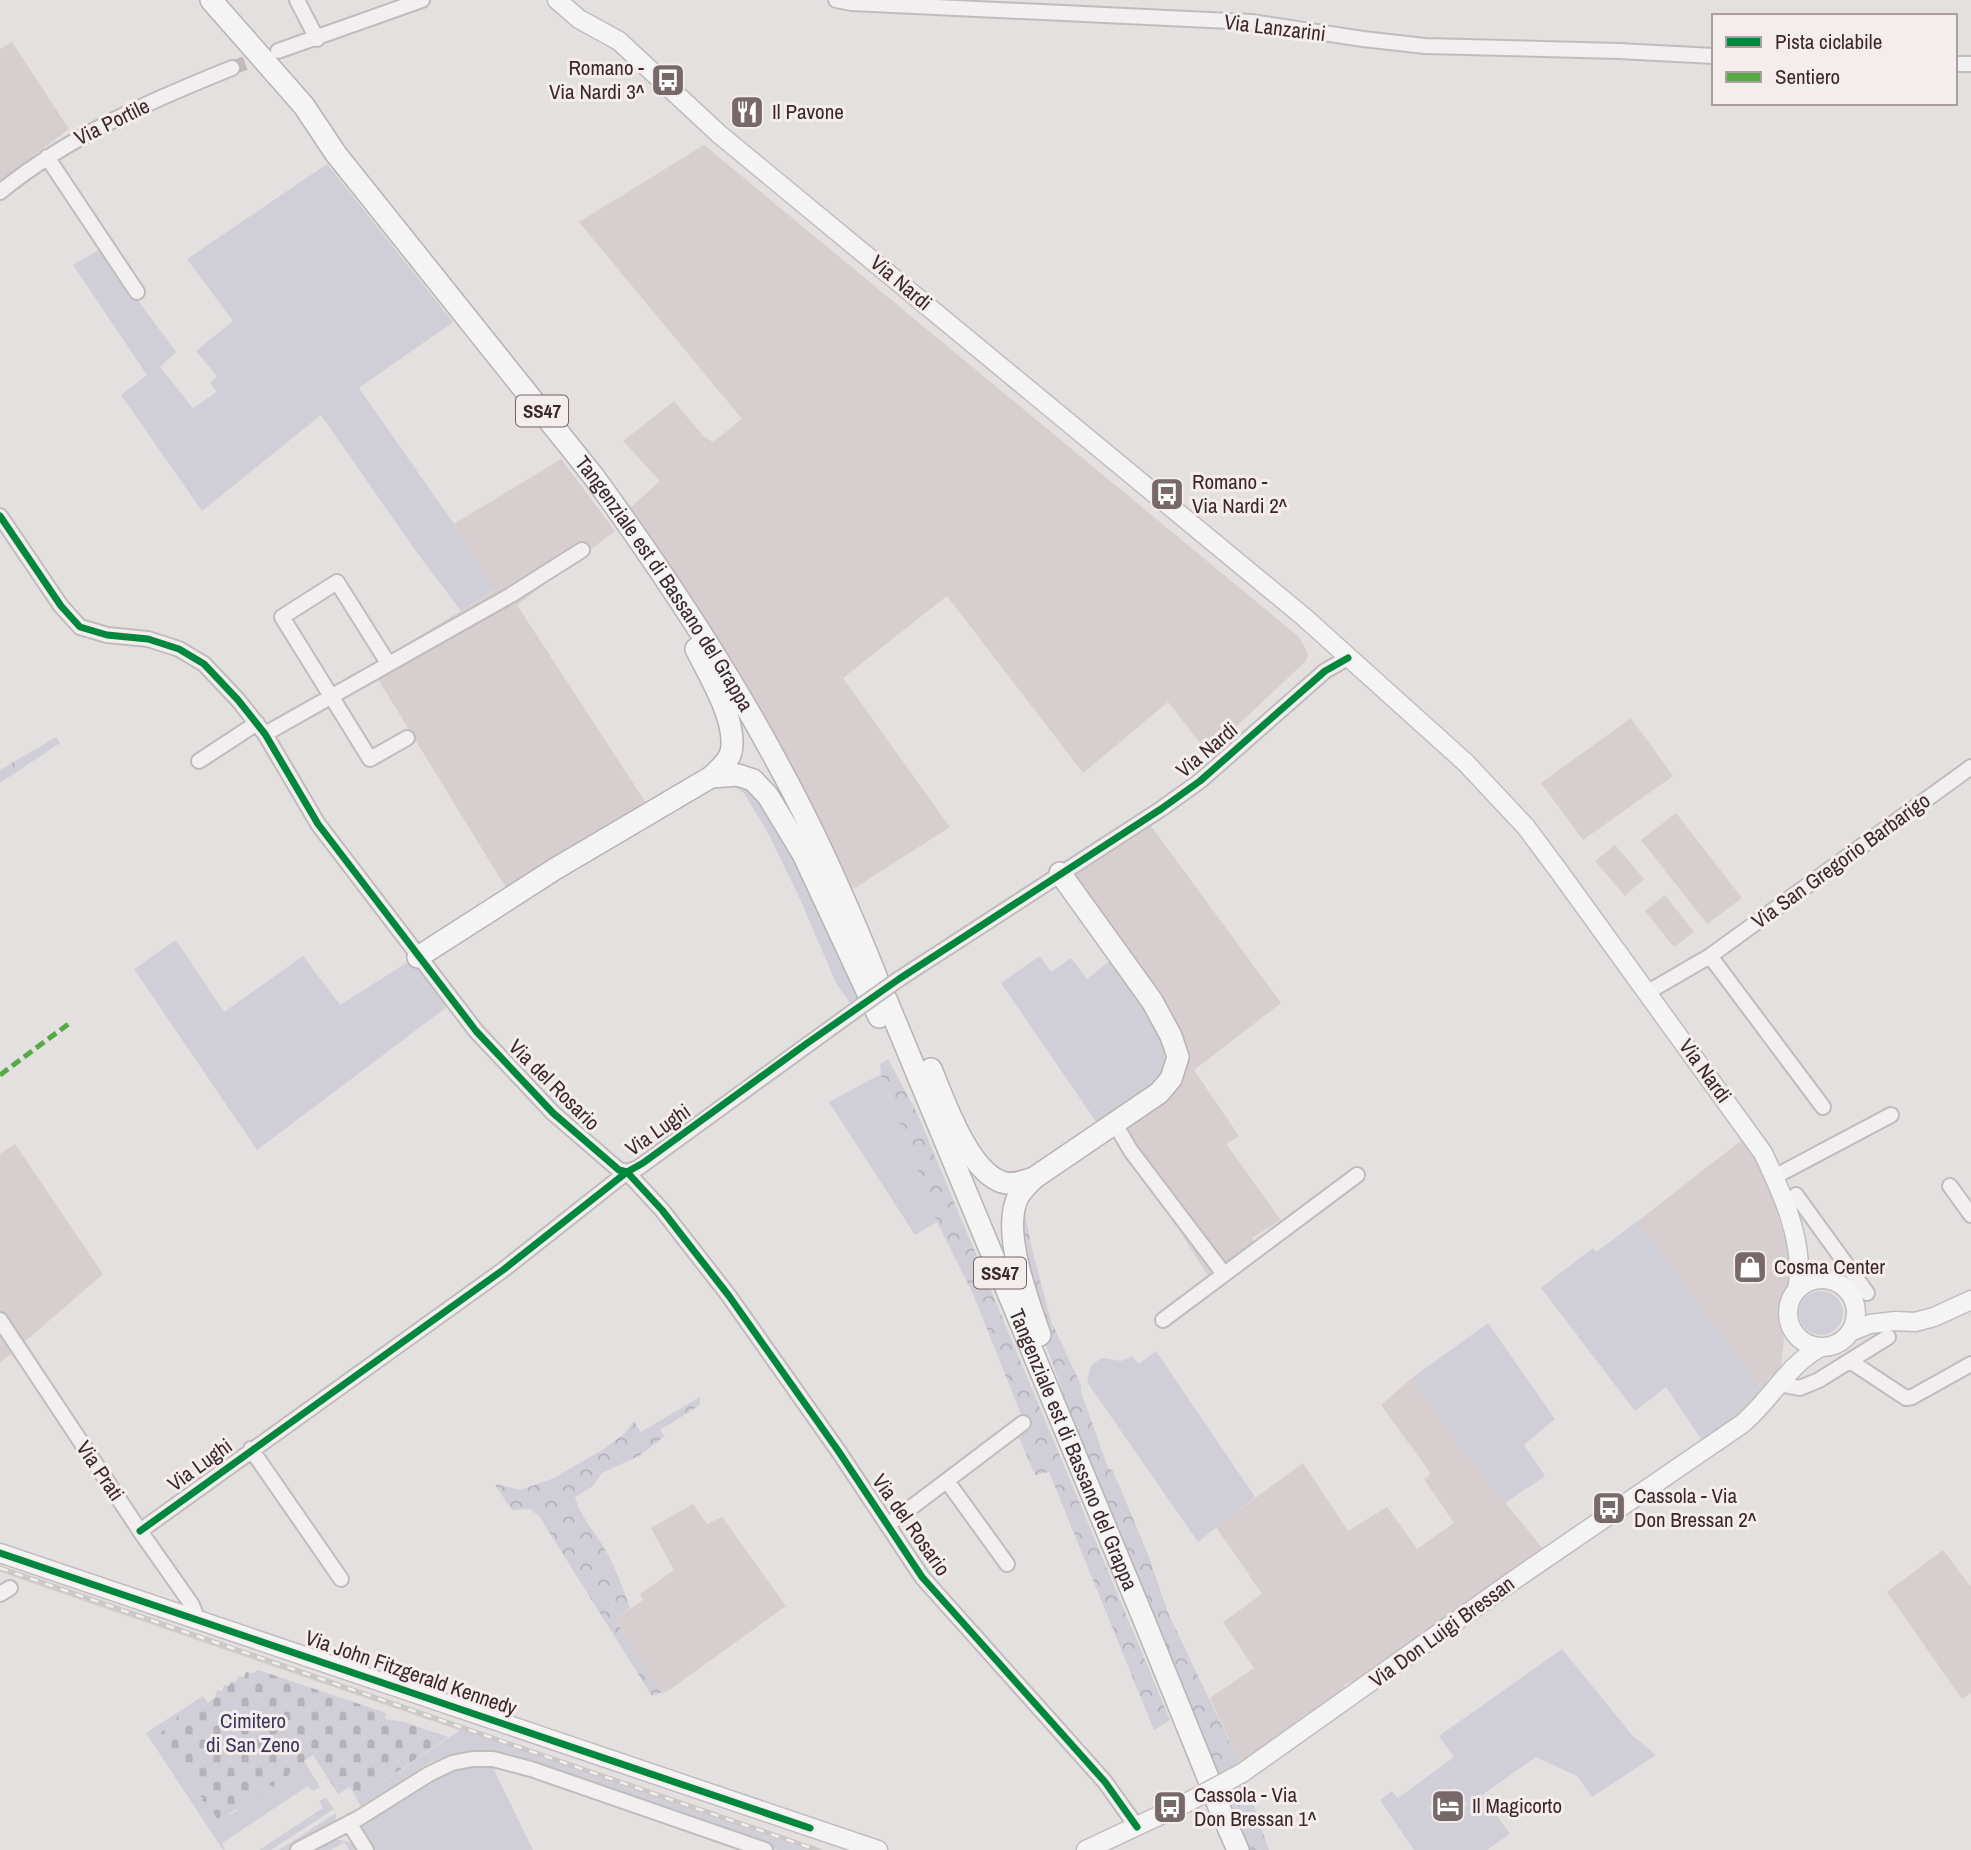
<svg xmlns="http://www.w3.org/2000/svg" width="1971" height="1850" viewBox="0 0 1971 1850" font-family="'Archivo Narrow',sans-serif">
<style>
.built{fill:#d7cecf}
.green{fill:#d0ced7;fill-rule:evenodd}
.forest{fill:url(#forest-crowns)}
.cemetery{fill:url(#cemetery-stones)}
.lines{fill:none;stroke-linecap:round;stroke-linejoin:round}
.minor-tunnel{stroke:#c2bbbc;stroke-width:14;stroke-dasharray:14 7;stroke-linecap:butt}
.minor-casing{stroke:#c0bcbc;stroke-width:18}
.major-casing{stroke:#c2bcbd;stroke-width:21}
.highway-casing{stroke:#b9b2b3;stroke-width:24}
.minor{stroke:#f1efef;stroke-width:14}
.major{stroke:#f5f4f4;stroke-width:18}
.highway{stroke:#f5f4f4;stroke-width:21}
.rail-casing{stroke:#ccc8c8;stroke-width:5}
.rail{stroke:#f4edee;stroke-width:2.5;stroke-dasharray:8;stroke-linecap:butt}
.minor-bridge-casing{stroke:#c0bcbc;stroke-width:18;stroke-linecap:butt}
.major-bridge-casing{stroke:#c2bcbd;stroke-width:21;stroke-linecap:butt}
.minor-bridge{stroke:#f1efef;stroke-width:14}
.major-bridge{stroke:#f5f4f4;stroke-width:18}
.quiet{stroke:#5a4;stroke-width:5;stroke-dasharray:10 5;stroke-linecap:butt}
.cycleway-casing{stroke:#f4edee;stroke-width:11}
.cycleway{stroke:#00873e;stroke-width:7}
.labels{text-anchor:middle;stroke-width:6;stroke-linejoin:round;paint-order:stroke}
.shield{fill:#f4edee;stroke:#736365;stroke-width:2}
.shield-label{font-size:19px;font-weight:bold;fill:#3c282a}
.street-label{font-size:21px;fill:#3c282a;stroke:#f4edee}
.poi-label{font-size:21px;fill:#3c282a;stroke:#f4edee;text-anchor:start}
.park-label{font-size:21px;fill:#3a3657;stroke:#f4edee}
</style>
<defs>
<pattern id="forest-crowns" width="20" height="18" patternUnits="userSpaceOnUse" patternTransform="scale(1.75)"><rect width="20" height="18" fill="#d0ced7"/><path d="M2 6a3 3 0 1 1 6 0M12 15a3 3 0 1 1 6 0" fill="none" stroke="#b4b1b9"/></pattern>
<pattern id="cemetery-stones" width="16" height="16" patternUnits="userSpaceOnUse" patternTransform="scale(1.75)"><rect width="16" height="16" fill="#d0ced7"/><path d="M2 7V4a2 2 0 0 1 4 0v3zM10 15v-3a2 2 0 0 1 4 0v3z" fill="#b4b1b9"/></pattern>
</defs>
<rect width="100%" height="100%" fill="#e4e0e0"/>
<!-- built -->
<path class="built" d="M12,42L69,129L0,181V49Z
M704,145L1299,637L1308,653L1306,661L1208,753L1168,702L1083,773L947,596L843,678L950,827L850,891L708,625L629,509L660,481L623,441L674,401L704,437L713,442L742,419L579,222Z
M561,459L615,531L517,605L646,803L506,888L370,666L494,591L454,524Z
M1631,718L1673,776L1583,840L1541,783Z
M1676,813L1742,898L1707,924L1641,840Z
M1151,826L1281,1003L1194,1070L1239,1136L1226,1144L1281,1220L1252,1238L1256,1246L1212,1282L1156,1194L1110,1130L1176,1073L1075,880L1076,875Z
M1615,845L1644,879L1625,896L1595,861Z
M1665,895L1694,932L1674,947L1645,911Z
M1743,1139L1763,1172L1792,1258L1790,1287L1781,1306L1779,1320L1784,1339L1781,1366L1774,1379L1770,1376L1762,1391L1638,1221Z
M15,1144L103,1274L0,1363V1154Z
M1412,1378L1464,1452L1544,1550L1529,1558L1353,1684L1350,1682L1344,1685L1346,1690L1308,1719L1303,1716L1295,1723L1297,1727L1241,1766L1210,1698L1254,1668L1223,1622L1262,1594L1216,1527L1303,1463L1348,1531L1387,1507L1417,1549L1454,1523L1424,1479L1431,1474L1381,1405Z
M693,1504L707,1524L722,1517L786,1606L668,1691L661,1693L615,1619L643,1600L640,1594L674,1570L651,1528Z
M1943,1550L1971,1587V1693L1962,1699L1887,1592Z
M0,1565L285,1664L824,1850H808L199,1641L0,1572Z"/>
<!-- green -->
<path class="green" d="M327,164L453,322L359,388L454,524L494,590L461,611L415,550L321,415L202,511L121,395L147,375L73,265L100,249L176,352L160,367L193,408L217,392L210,383L217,376L196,351L233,321L187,259Z
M740,779L778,821L861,996L850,1003L836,983L800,899L769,835L744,793L731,785Z
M176,940L224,1012L303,956L340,1005L411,960L448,1006L257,1150L134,969Z
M1040,956L1051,972L1071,958L1087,979L1111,960C1134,993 1189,1049 1152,1088C1138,1103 1116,1114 1099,1126L1001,983Z
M881,1074L937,1222L915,1235L829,1102Z
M1638,1221L1765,1394L1705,1445L1666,1387L1635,1411L1541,1288L1593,1248L1596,1252Z
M1799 1313a22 22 0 1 1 44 0a22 22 0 1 1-44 0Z
M1488,1323L1555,1419L1524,1445L1545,1476L1505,1503L1464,1452L1412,1378Z
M1156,1351L1255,1497L1198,1542L1087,1382L1091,1365L1102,1358L1121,1361L1132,1356L1139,1364Z
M1562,1649L1632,1735L1656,1755L1592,1797L1577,1776L1536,1757L1482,1795L1510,1834L1487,1850H1414L1380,1800L1392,1791L1398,1798L1454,1757L1439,1736ZM1455,1788L1467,1804L1442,1824L1429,1807Z
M203,1696L208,1703L168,1727L164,1738L213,1811L231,1814L238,1810L239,1804L304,1761L320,1787L313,1791L308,1786L222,1843L225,1849L223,1850L146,1733Z
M460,1730L808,1850H777L565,1776L473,1752L448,1756L431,1762L361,1806L357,1799Z
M491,1764L533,1850H369L358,1829L359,1825L454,1767Z
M326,1798L334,1809L271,1850H259L323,1808L319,1801Z
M336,1813V1819L333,1823L289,1850H279Z
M336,1839L351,1843L359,1850H349L344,1842L331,1850H308L329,1840Z"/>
<!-- forest -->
<path class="forest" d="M56,737L60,743L0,783V770Z
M888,1059L917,1113L1170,1720L1154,1730L1049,1472L1035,1475L1015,1428L1024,1422L973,1294L937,1222L881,1074L880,1064Z
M1023,1205L1032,1249L1051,1321L1081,1385V1392L1108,1468L1113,1471L1149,1557L1168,1613L1241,1766L1219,1777L1077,1432L1035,1314L1019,1260Z
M700,1397V1405L660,1430L665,1436L639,1456L602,1473L593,1486L575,1497C581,1518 595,1532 606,1551C616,1569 623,1589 630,1608L615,1619L661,1693L652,1696L539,1516L530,1509L512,1510L495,1485L497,1484L520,1490L552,1479L604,1449L625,1433L634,1421L641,1432Z
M1244,1778L1269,1850H1245L1224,1792Z"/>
<!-- cemetery -->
<path class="cemetery" d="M258,1670L386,1713L385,1719L404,1722L448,1737L357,1799L350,1787L338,1794L313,1755L304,1761L303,1767L297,1766L296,1772L290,1771L288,1777L282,1776V1782L275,1780L274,1787L268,1785L267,1791L261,1790L260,1796L254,1795L253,1800L247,1799L246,1804H239L238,1809L217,1819L213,1812H209V1808L205,1807L206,1802L202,1801L203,1798L199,1796V1792L195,1791L196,1787L185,1770L180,1769L181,1764H177L178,1759L173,1758L174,1754L170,1753L171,1749L167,1748V1743L163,1742L164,1738L161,1732L168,1728L170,1721L176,1722L177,1716L183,1717L185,1712L191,1713L192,1707L198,1708L199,1703L204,1705L215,1698L217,1690L222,1691L224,1685L229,1686L231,1681L236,1682L238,1676L244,1678L246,1672L253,1673Z"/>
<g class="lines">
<!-- minor-tunnel -->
<path class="minor-tunnel" d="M232,68L267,55"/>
<!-- minor casing -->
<g class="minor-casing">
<path id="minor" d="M297,0L317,39
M836,0L852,3L1251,22L1363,39L1425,46L1619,51L1714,56
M278,51L422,0
M1955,64H1971
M47,157L137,292
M0,192C69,136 150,101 232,68
M0,516L61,606L80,627L107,635L148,639L179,649L204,664L238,700L265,734L318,824L476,1031L553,1113L619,1170L627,1172L662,1210L729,1296L839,1452L922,1577L1105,1782L1137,1827
M388,663L337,582L282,617L370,759L407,738
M265,734L511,595L582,550
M199,761L257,723
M1710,956L1823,1107
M899,979L1161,809L1200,781L1325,671L1348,658
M1648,992L1710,956L1971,767
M1115,1124L1131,1151L1224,1274
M1774,1177L1891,1115
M1950,1186L1971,1215
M1796,1195L1867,1293
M0,1320L140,1531L192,1605L198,1621
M1163,1320L1357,1175
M1850,1361L1906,1398L1912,1397L1971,1364
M1779,1384L1800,1388L1819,1380L1888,1337
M251,1449L341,1579
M947,1481L1007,1564
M888,1525L1023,1423
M140,1531L503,1270L627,1172L638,1168L861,1006
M0,1594L10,1588
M349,1823L366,1850
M298,1850L359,1818L429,1774L452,1763L472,1759H493L531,1769L765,1850"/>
</g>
<!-- major casing -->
<g class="major-casing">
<path id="major" d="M557,0L579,19L619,41L719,134L1304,617L1466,763L1526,827L1558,870L1763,1153C1782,1193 1806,1244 1797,1290
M1788 1313a34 34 0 1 1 68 0a34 34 0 1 1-68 0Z
M1850,1332L1870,1324L1895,1321L1915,1322L1934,1317L1971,1300
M0,1553L878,1850
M1242,1773L1517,1578L1742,1424C1771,1400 1787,1365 1821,1347
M1086,1850L1186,1803"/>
</g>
<!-- highway casing -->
<g class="highway-casing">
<g id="highway">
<path id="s1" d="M211,0L304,106L336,154L594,477C661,569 724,663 778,764C817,835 850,910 880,986"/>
<path d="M711,777L738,775L753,780L768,796L803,854L879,1017"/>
<path d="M418,957L555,869L711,777C719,769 728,763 731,752C738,722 709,675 696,649"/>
<path id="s2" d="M886,999L1144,1620L1211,1785"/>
<path d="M931,1069C944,1100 968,1171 1002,1182C1013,1186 1024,1181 1034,1178"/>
<path d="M1040,1335C1028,1300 1000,1229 1019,1195C1023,1189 1029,1183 1034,1178L1159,1093L1171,1079L1178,1057L1171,1036L1152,1001L1060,873"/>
<path d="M1216,1800L1238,1850"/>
</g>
</g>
<!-- minor -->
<use href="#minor" class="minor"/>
<!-- major -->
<use href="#major" class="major"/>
<!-- highway -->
<use href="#highway" class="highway"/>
<!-- rail casing -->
<g class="rail-casing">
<path id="rail" d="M0,1568L817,1850"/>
</g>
<!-- rail -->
<use href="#rail" class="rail"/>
<!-- minor-bridge casing -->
<g class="minor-bridge-casing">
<path id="minor-bridge" d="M861,1006L899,979"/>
</g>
<!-- major-bridge casing -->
<g class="major-bridge-casing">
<path id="major-bridge" d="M1186,1803L1242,1773"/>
</g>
<!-- minor-bridge -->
<use href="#minor-bridge" class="minor-bridge"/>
<!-- major-bridge -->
<use href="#major-bridge" class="major-bridge"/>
<!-- quiet -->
<path class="quiet" d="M0,1075L71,1022"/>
<!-- cycleway casing -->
<g class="cycleway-casing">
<path id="cycleway" d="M0,516L61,606L80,627L107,635L148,639L179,649L204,664L238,700L265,734L318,824L476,1031L553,1113L619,1170L627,1172L662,1210L729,1296L839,1452L922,1577L1105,1782L1137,1827
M140,1531L503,1270L627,1172L643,1163L806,1044L899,979L1161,809L1200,781L1325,671L1348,658
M0,1553L810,1828"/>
</g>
<!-- cycleway -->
<use href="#cycleway" class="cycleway"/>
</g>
<!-- icons -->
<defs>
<g id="bus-square" transform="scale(1.75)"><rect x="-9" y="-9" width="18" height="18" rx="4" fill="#77686a" stroke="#f4edee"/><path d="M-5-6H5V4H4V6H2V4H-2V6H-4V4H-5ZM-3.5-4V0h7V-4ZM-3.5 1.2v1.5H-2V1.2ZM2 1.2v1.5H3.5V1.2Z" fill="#fff"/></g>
<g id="restaurant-square" transform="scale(1.75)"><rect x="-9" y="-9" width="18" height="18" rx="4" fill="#77686a" stroke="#f4edee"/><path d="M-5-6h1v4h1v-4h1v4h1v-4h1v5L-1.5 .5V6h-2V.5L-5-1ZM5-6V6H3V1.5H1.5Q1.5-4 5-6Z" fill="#fff"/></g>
<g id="shop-square" transform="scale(1.75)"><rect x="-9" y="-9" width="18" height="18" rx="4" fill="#77686a" stroke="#f4edee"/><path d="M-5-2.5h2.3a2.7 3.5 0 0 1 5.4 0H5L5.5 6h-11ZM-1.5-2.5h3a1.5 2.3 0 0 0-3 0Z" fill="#fff"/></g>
<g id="hotel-square" transform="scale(1.75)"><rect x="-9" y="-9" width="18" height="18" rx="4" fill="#77686a" stroke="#f4edee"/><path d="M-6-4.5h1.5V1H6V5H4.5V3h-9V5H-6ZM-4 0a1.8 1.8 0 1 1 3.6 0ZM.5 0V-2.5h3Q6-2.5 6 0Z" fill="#fff"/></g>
</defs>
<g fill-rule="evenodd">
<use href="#bus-square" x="668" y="80"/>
<use href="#restaurant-square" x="747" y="112"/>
<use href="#bus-square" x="1167" y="494"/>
<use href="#shop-square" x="1750" y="1267"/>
<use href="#bus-square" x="1609" y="1508"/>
<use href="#hotel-square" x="1448" y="1806"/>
<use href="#bus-square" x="1170" y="1807"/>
</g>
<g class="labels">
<!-- shield labels -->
<g class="shield">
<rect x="516" y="395.5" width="52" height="31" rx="5"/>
<rect x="974" y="1257.5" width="52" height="31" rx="5"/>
</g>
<g class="shield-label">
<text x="542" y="418">SS47</text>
<text x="1000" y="1280">SS47</text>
</g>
<!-- street labels -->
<g class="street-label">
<text transform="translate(1275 28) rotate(7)" y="7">Via Lanzarini</text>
<text transform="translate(112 122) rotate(-26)" y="7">Via Portile</text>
<text transform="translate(901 283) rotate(40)" y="7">Via Nardi</text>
<text dy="7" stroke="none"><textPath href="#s1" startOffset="740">Tangenziale est di Bassano del Grappa</textPath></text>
<text transform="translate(1207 750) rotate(-40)" y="7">Via Nardi</text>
<text transform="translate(1841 861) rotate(-36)" y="7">Via San Gregorio Barbarigo</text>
<text transform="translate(1705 1071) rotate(54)" y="7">Via Nardi</text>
<text transform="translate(554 1085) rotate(45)" y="7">Via del Rosario</text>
<text transform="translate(658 1130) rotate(-35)" y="7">Via Lughi</text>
<text dy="7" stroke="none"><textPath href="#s2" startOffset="488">Tangenziale est di Bassano del Grappa</textPath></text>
<text transform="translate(200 1465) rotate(-36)" y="7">Via Lughi</text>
<text transform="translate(100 1471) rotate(56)" y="7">Via Prati</text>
<text transform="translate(911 1525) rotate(55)" y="7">Via del Rosario</text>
<text transform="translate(1442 1632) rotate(-36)" y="7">Via Don Luigi Bressan</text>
<text transform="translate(411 1673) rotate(19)" y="7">Via John Fitzgerald Kennedy</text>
</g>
<!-- poi labels -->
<g class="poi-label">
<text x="644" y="75" text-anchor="end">Romano -<tspan x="644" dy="24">Via Nardi 3^</tspan></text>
<text x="772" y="119">Il Pavone</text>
<text x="1192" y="489">Romano -<tspan x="1192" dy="24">Via Nardi 2^</tspan></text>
<text x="1774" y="1274">Cosma Center</text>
<text x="1634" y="1503">Cassola - Via<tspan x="1634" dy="24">Don Bressan 2^</tspan></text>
<text x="1194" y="1802">Cassola - Via<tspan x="1194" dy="24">Don Bressan 1^</tspan></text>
<text x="1472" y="1813">Il Magicorto</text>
</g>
<!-- park labels -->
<g class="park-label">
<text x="253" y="1728">Cimitero<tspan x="253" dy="24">di San Zeno</tspan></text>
</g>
</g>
<!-- legend -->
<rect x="1712" y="14" width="245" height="91" fill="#f4edee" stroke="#aa9ea0" stroke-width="2"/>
<rect x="1726" y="37" width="35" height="10" fill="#00873e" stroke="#aa9ea0" stroke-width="2"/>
<text x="1775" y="49" font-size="21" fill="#3c282a">Pista ciclabile</text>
<rect x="1726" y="72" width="35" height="10" fill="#55aa44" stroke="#aa9ea0" stroke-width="2"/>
<text x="1775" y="84" font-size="21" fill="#3c282a">Sentiero</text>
</svg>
